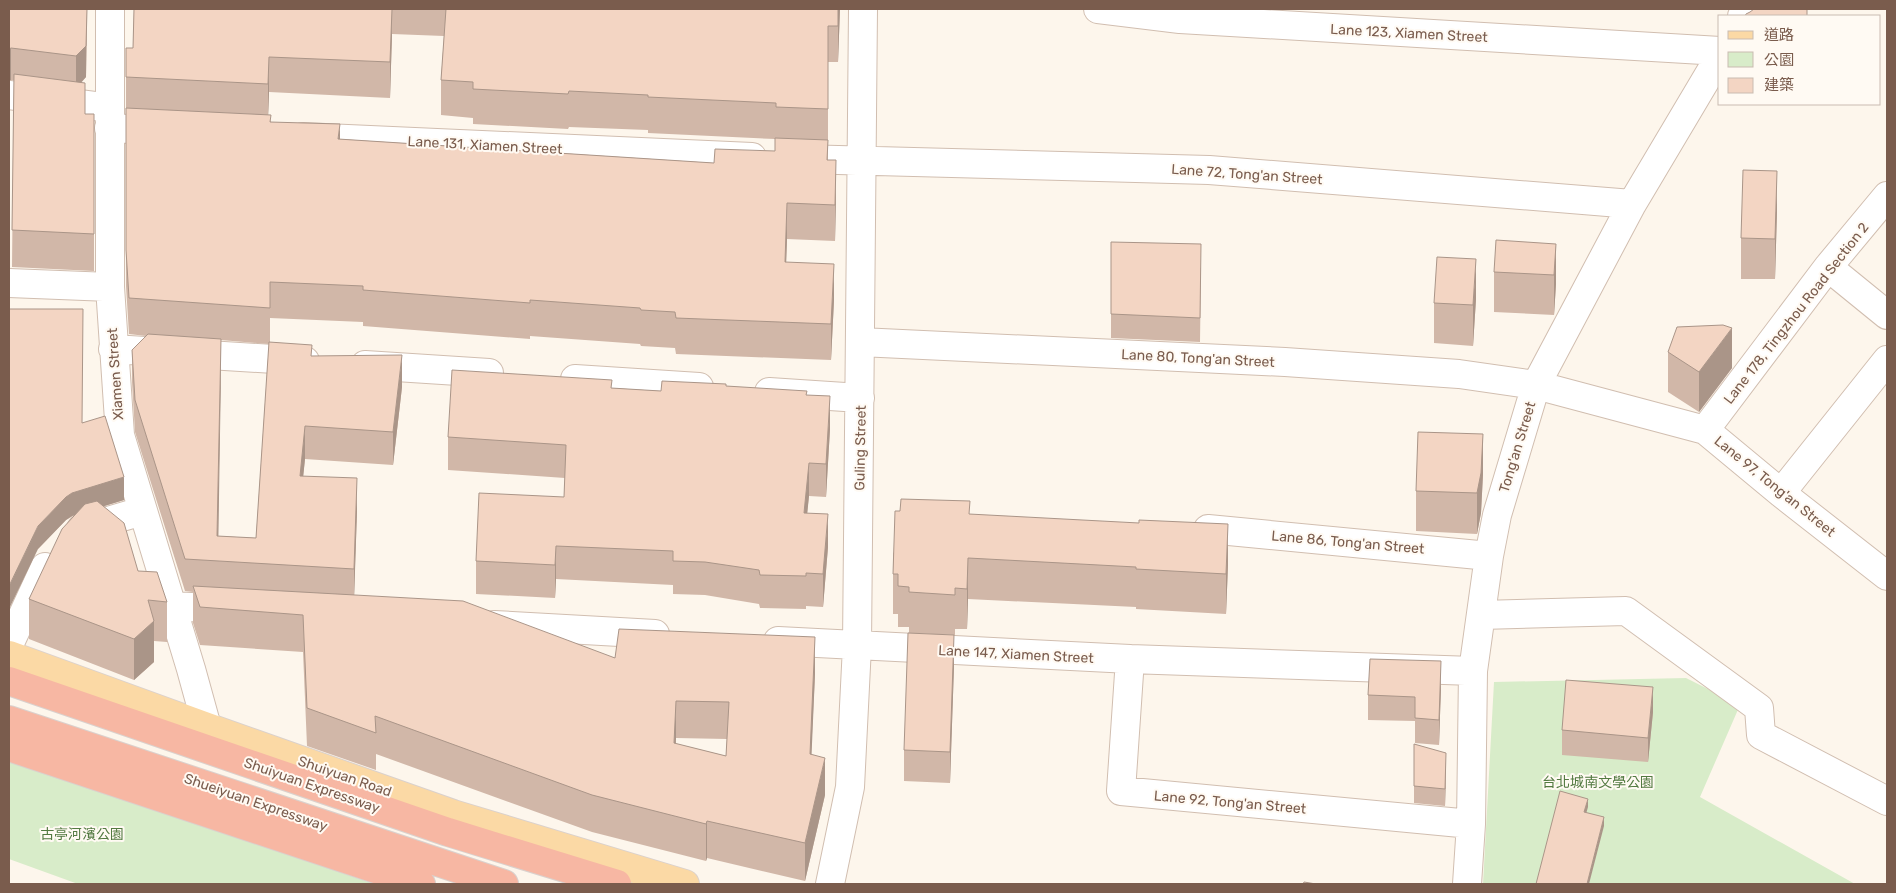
<svg xmlns="http://www.w3.org/2000/svg" width="1896" height="893" viewBox="0 0 1896 893" font-family="Rubik,'Noto Sans TC',sans-serif">
<style>
.green{fill:#d8ecc9}
.lines{fill:none;stroke-linecap:round;stroke-linejoin:round}
.minor-casing{stroke:#d1beb0;stroke-width:30}
.major-casing{stroke:#dad1cd;stroke-width:30}
.highway-casing{stroke:#dad1cd;stroke-width:30}
.minor{stroke:#fff;stroke-width:28}
.major{stroke:#fbd9a5;stroke-width:28}
.highway{stroke:#f7b7a3;stroke-width:28}
.wall{fill:#d1b7a8;fill-rule:evenodd}
.shaded-wall{fill:#aa9588}
.building{fill:#f3d5c3;stroke:#aa9588;fill-rule:evenodd}
.labels{text-anchor:middle;stroke-width:4;stroke-linejoin:round;paint-order:stroke}
.street-label{font-size:14px;fill:#7a5c4d;stroke:#fffaf3}
.park-label{font-size:14px;fill:#537a41;stroke:#fffaf3}
</style>
<rect width="100%" height="100%" fill="#fdf6ec"/>
<!-- green -->
<path class="green" d="M1686,678L1740,705L1700,797L1855,884H1483L1494,682Z
M9,757L374,884H78L9,859Z"/>
<g class="lines">
<!-- minor casing -->
<g class="minor-casing">
<path id="minor" d="M110,9V287L120,435L191,669L207,727
M1098,9L1180,19L1720,51
M1742,16L1746,9
M9,95L110,108
M109,128L162,130
M303,137L752,157
M800,159L1209,170L1632,204
M1828,267L1887,315
M9,283L110,287
M860,342L1285,362L1459,374L1536,385L1705,430L1781,493L1887,576
M113,349L305,361
M365,365L489,373
M575,379L699,387
M769,392L860,398
M1705,430L1828,267L1887,196
M1781,493L1887,360
M81,529L142,511
M1208,529L1489,556
M171,606L231,609
M1481,615L1626,611L1759,708L1761,735L1887,801
M494,625L655,634
M778,641L1130,659L1473,671
M9,645L45,567
M1130,659L1121,791L1471,824
M830,884L850,787L857,646L863,9
M1467,884L1471,824L1473,671L1489,556L1497,515L1536,385L1632,204L1720,56"/>
</g>
<!-- major casing -->
<g class="major-casing">
<path id="major" d="M9,655L207,727L453,814L685,884"/>
</g>
<!-- highway casing -->
<g class="highway-casing">
<path id="highway" d="M9,681L448,832L617,884
M9,720L504,884
M9,747L421,884"/>
</g>
<!-- minor -->
<use href="#minor" class="minor"/>
<!-- major -->
<use href="#major" class="major"/>
<!-- highway -->
<use href="#highway" class="highway"/>
</g>
<!-- wall -->
<path class="wall" d="M9,9H87L86,77L81,83L85,114H94V271L12,267L14,80H11Z
M134,9H840L838,62H828V160L836,196L835,241L787,239L786,262L834,300L831,360L676,354L675,348L641,346L640,344L530,336V339L363,326V322L270,318V342L402,387L393,465L305,459L303,476L357,511L354,595L615,658L815,674L811,755L825,795L805,881L707,858L706,861L592,832L376,754V770L307,746L303,652L200,645L193,623V592L185,591L135,432L132,382V350L146,336L129,334L126,286V48H133ZM392,34L444,36L441,80V115L473,118V124L568,129L569,127L648,130V133L775,139V151L714,163L340,139L271,122L268,115L269,92L390,98ZM221,340L269,344L256,538L218,536ZM676,738L727,739L726,756L676,744Z
M1777,211L1775,279H1741V238Z
M1111,242L1201,268L1200,342L1111,338Z
M1556,244V284L1554,315L1494,312V272Z
M1476,299L1473,346L1434,343V303Z
M1668,352L1732,368L1699,412L1668,392Z
M726,386L807,395L830,429L826,497L809,496L807,513L828,547L823,607L806,606V609L760,608L759,604L705,595L673,594V585L556,579L555,598L476,594V561L564,497L565,478L448,470V437L612,388L661,391Z
M82,423L124,500L104,506L138,571L167,602V642L154,641V662L134,680L29,639V599L75,515L66,520L38,549Z
M1483,474L1481,513L1477,534L1416,531V491Z
M970,514L1228,565L1226,614L1136,609V607L968,599L967,629H955V635L909,633V627H898V614H893V553Z
M954,666L950,783L904,781V750Z
M1441,686L1439,745L1415,743V721L1368,720V695Z
M1653,712L1648,762L1562,755V730Z
M1414,744L1446,770L1445,806L1414,803Z"/>
<!-- shaded-wall -->
<path class="shaded-wall" d="M87,9L86,77L76,88V56Z
M392,9V34L390,98V62Z
M838,9H840L838,62Z
M11,48V80H9V49Z
M269,57V92L268,120V84Z
M340,124V160L338,139Z
M836,160V196L835,241V205Z
M1777,171V211L1775,279V239Z
M787,203V239L785,298V262Z
M1556,244V284L1554,315V275Z
M1476,259V299L1473,346V305Z
M834,264V300L831,360V324Z
M1732,328V368L1699,412V372Z
M221,339V372L218,561L217,536Z
M402,355V387L393,465V432Z
M830,396V429L826,497V464Z
M305,426V459L300,508V476Z
M1483,434V474L1481,513L1477,534V493Z
M809,463V496L804,546V513Z
M124,477V500L72,516L66,520L38,549L9,609V586L38,526L66,497L72,493Z
M357,478V511L354,601V569Z
M828,514V547L823,607V574Z
M1228,524V565L1226,614V574Z
M556,546V579L555,598V565Z
M968,558V599L967,629V589Z
M154,621V662L134,680V639Z
M954,635V666L950,783V752Z
M815,637V674L810,791V754Z
M1441,661V686L1439,745V720Z
M1653,687V712L1648,762V738Z
M676,701V738L674,780V743Z
M1446,753V770L1445,806V789Z
M825,758V795L805,881V843Z
M1588,799V807L1584,821V812Z
M1604,817V826L1589,884H1587Z
M707,821V858L706,861V824Z"/>
<!-- building -->
<path class="building" d="M9,9H87L86,46L76,56L11,48L9,49Z
M134,9H392L390,62L269,57L268,84L126,77V48H133Z
M446,9H838V26H828V109L776,107V103L648,97V95L569,91L568,94L473,89V82L441,80Z
M1754,9H1807V16H1745L1746,14L1750,12Z
M14,74L85,83V114H94V234L12,230Z
M126,108L271,115L270,122L340,124L338,139L714,163L715,149L775,151V138L828,140L827,160H836L835,205L787,203L785,262L834,264L831,324L676,318L675,312L641,310L640,308L530,300V303L363,290V286L270,282V308L129,298L126,250Z
M1743,170L1777,171L1775,239L1741,238Z
M1496,240L1556,244L1554,275L1494,272Z
M1111,242L1201,244L1200,318L1111,314Z
M1437,257L1476,259L1473,305L1434,303Z
M9,309H83L82,423L105,416L124,477L72,493L66,497L38,526L9,586Z
M1723,325L1732,328L1699,372L1668,352L1677,327Z
M148,334L221,339L217,536L256,538L269,342L312,345L311,356L402,355L393,432L305,426L300,476L357,478L354,569L185,559L135,400L132,350Z
M452,370L612,380L611,388L661,391L662,381L726,384V386L807,391L806,395L830,396L826,464L809,463L804,513L828,514L823,574L806,573V576L760,575L759,570L705,562L673,561V551L556,546L555,565L476,561L479,493L564,497L566,445L448,437Z
M1418,432L1483,434L1481,473L1477,493L1416,491Z
M901,499L970,501L969,514L1139,523V520L1228,524L1226,574L1136,569V567L968,558L967,589L955,588V595L909,592V587L898,586V574H893L895,511H900Z
M97,501L124,523L138,571L157,572L167,602L148,600L154,621L134,639L29,599L62,529L85,504Z
M193,586L463,601L615,658L619,629L815,637L810,754L825,758L805,843L707,821L706,824L592,795L375,716L376,733L307,708L303,615L200,607ZM676,701L729,702L726,756L674,743Z
M908,633L954,635L950,752L904,750Z
M1370,659L1441,661L1439,720L1415,718V697L1368,695Z
M1566,680L1653,687L1648,738L1562,730Z
M1414,744L1446,753L1445,789L1414,786Z
M1560,791L1588,799L1584,812L1604,817L1587,884H1536Z
M1304,882L1316,884H1303Z"/>
<g class="labels">
<!-- street labels -->
<g class="street-label">
<text transform="translate(1409 33) rotate(3)" y="5">Lane 123, Xiamen Street</text>
<text transform="translate(485 145) rotate(3)" y="5">Lane 131, Xiamen Street</text>
<text transform="translate(1247 174) rotate(4)" y="5">Lane 72, Tong'an Street</text>
<text transform="translate(1796 313) rotate(-52)" y="5">Lane 178, Tingzhou Road Section 2</text>
<text transform="translate(1198 358) rotate(3)" y="5">Lane 80, Tong'an Street</text>
<text transform="translate(115 374) rotate(-94)" y="5">Xiamen Street</text>
<text transform="translate(1517 447) rotate(-73)" y="5">Tong'an Street</text>
<text transform="translate(860 448) rotate(-89)" y="5">Guling Street</text>
<text transform="translate(1775 486) rotate(39)" y="5">Lane 97, Tong'an Street</text>
<text transform="translate(1348 542) rotate(5)" y="5">Lane 86, Tong'an Street</text>
<text transform="translate(1016 654) rotate(3)" y="5">Lane 147, Xiamen Street</text>
<text transform="translate(345 776) rotate(19)" y="5">Shuiyuan Road</text>
<text transform="translate(312 785) rotate(19)" y="5">Shuiyuan Expressway</text>
<text transform="translate(256 802) rotate(19)" y="5">Shueiyuan Expressway</text>
<text transform="translate(1230 802) rotate(5)" y="5">Lane 92, Tong'an Street</text>
</g>
<!-- park labels -->
<g class="park-label">
<text x="1598" y="787">台北城南文學公園</text>
<text x="82" y="839">古亭河濱公園</text>
</g>
</g>
<!-- border -->
<rect width="1896" height="893" fill="none" stroke="#7a5c4d" stroke-width="20"/>
<!-- legend -->
<rect x="1718" y="15" width="162" height="90" fill="#fffaf3" stroke="#cabbb1"/>
<rect x="1728" y="31" width="25" height="8" fill="#fbd9a5" stroke="#cabbb1"/>
<text x="1764" y="40" font-size="15" fill="#7a5c4d">道路</text>
<rect x="1728" y="52" width="25" height="15" fill="#d8ecc9" stroke="#cabbb1"/>
<text x="1764" y="65" font-size="15" fill="#7a5c4d">公園</text>
<rect x="1728" y="78" width="25" height="15" fill="#f3d5c3" stroke="#cabbb1"/>
<text x="1764" y="90" font-size="15" fill="#7a5c4d">建築</text>
</svg>
